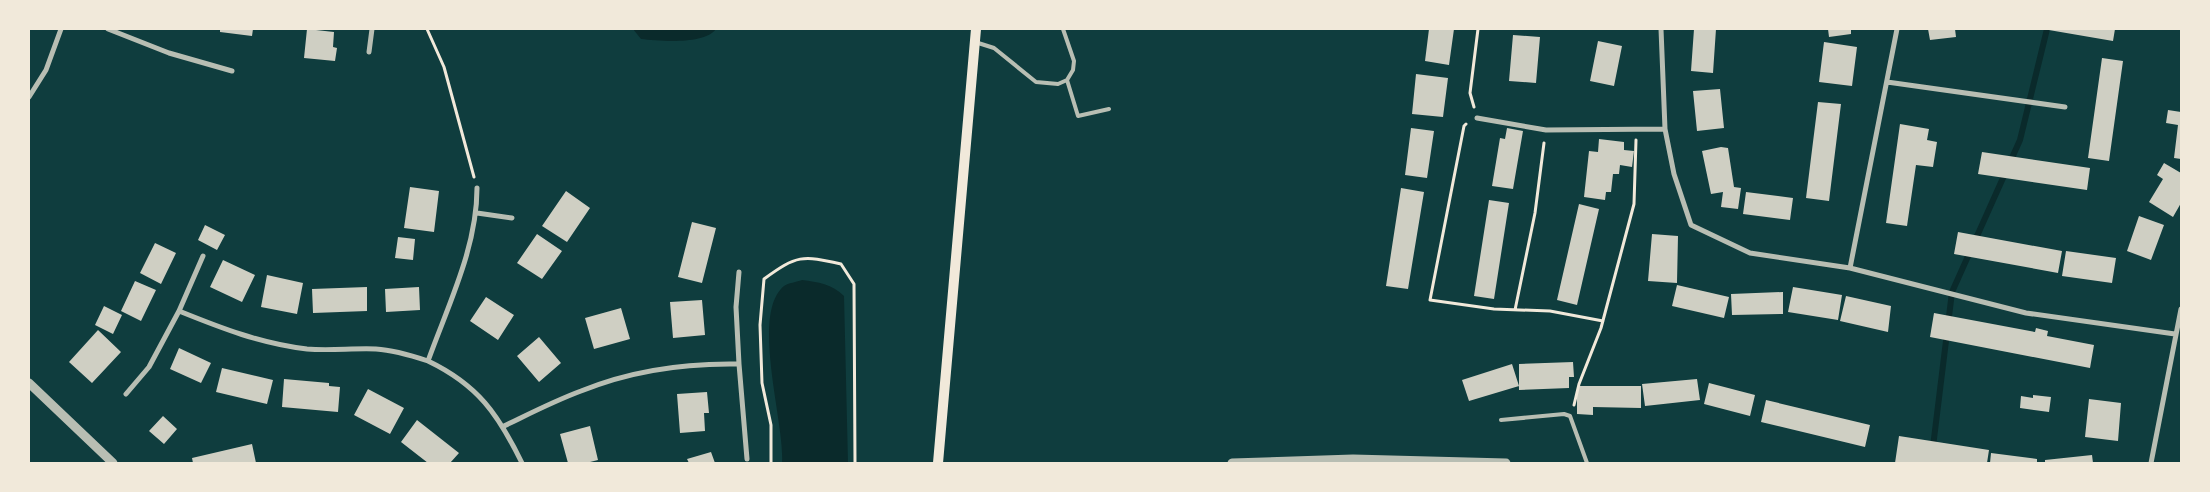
<svg xmlns="http://www.w3.org/2000/svg" width="2210" height="492" viewBox="0 0 2210 492" font-family="Manrope,sans-serif">
<style>
.water{fill:#0a2a2b}
.lines{fill:none;stroke-linecap:round;stroke-linejoin:round}
.stream{stroke:#0a2a2b;stroke-width:6}
.building{fill:#cfcfc3}
.path{stroke:#f1e9da;stroke-width:3}
.service{stroke:#b8beb3;stroke-width:4}
.minor{stroke:#b8beb3;stroke-width:5}
.tertiary{stroke:#b8beb3;stroke-width:9}
.secondary{stroke:#f1e9da;stroke-width:10}
</style>
<rect width="100%" height="100%" fill="#0f3d3e"/>
<!-- water -->
<path class="water" d="M633,29H716C704,45 660,41 641,39Z
M802,280C818,282 832,284 844,296L848,463H782C785,423 750,314 784,286C788,283 797,282 802,280Z"/>
<g class="lines">
<!-- stream -->
<path class="stream" d="M1931,463L1952,292L2020,140L2047,29"/>
</g>
<!-- building -->
<path class="building" d="M220,29H253L252,36L220,32Z
M307,29L334,32L333,47L337,48L335,61L304,58Z
M1429,29H1454L1449,65L1425,61Z
M1694,29H1716L1713,73L1691,71Z
M1828,29H1851V34L1829,37Z
M1928,29H1955L1956,37L1930,40Z
M2043,29H2115L2113,41Z
M1513,35L1540,37L1536,83L1509,81Z
M1598,41L1622,46L1614,86L1590,81Z
M1824,42L1857,47L1852,86L1819,82Z
M2102,58L2123,61L2109,161L2088,158Z
M1416,74L1448,78L1443,117L1412,114Z
M1720,89L1724,128L1697,131L1693,91Z
M1818,102L1841,104L1829,201L1806,198Z
M2168,110L2181,112V159L2174,158L2178,125L2166,123Z
M1900,124L1929,129L1927,140L1937,142L1933,167L1916,165L1907,226L1886,223Z
M1411,128L1434,131L1427,178L1405,175Z
M1507,128L1523,131L1513,189L1492,186L1500,138L1505,139Z
M1599,139L1624,142V150L1634,151L1632,167L1620,165L1619,174H1613L1611,192H1606L1605,200L1584,197L1589,151L1598,152Z
M1721,147L1728,148L1734,187L1741,188L1738,209L1721,207L1723,192L1711,194L1702,151Z
M1982,152L2090,168L2087,190L1978,174Z
M2164,163L2181,173V203L2173,217L2149,202L2163,179L2157,175Z
M410,187L439,191L434,232L404,228Z
M1401,188L1424,192L1408,289L1386,286Z
M566,191L590,208L567,242L542,226Z
M1746,192L1793,198L1790,220L1743,214Z
M1489,200L1509,203L1494,299L1474,296Z
M1579,204L1599,209L1577,305L1557,300Z
M2139,216L2164,225L2151,260L2127,251Z
M692,222L716,228L702,283L678,277Z
M205,225L225,235L217,250L198,240Z
M1958,232L2062,251L2058,273L1954,254Z
M537,234L562,251L542,279L517,263Z
M1652,234L1678,236L1677,283L1648,281Z
M398,237L415,239L413,260L395,258Z
M155,243L176,253L161,284L140,273Z
M2066,251L2116,258L2112,283L2062,276Z
M223,260L255,275L242,302L210,287Z
M267,275L303,283L297,314L261,307Z
M135,281L156,290L141,321L121,311Z
M1677,285L1729,297L1724,318L1672,306Z
M367,287V311L313,313L312,289Z
M419,287L420,310L386,312L385,289Z
M1793,287L1842,295L1838,320L1788,312Z
M1783,292V314L1732,315L1731,294Z
M1846,296L1891,306L1888,332L1840,321Z
M486,297L514,315L498,340L470,321Z
M702,300L705,335L673,338L670,302Z
M104,306L122,315L113,334L95,325Z
M621,308L630,339L594,349L585,318Z
M1934,313L2035,332L2036,328L2048,331L2047,336L2094,345L2090,368L1930,337Z
M98,330L121,352L92,383L69,362Z
M539,337L561,363L539,382L517,356Z
M179,348L211,363L201,383L170,369Z
M1573,362L1574,377H1569V388L1519,390V364Z
M1512,364L1519,386L1469,401L1462,380Z
M222,368L273,380L267,404L216,392Z
M284,379L329,383V386L340,387L338,412L282,407Z
M1697,379L1700,400L1645,406L1642,384Z
M1709,383L1755,395L1750,416L1704,404Z
M1577,386H1641V408L1593,407V415L1577,414Z
M368,389L404,408L390,434L354,415Z
M707,392L709,413H704L705,431L680,433L677,394Z
M2033,395L2051,397L2049,412L2020,408L2021,396L2033,398Z
M2089,399L2121,403L2118,441L2085,437Z
M1766,400L1870,425L1865,447L1761,422Z
M163,416L177,429L164,444L149,431Z
M417,420L459,453L450,463H428L401,442Z
M590,426L598,460L586,463H568L560,434Z
M1899,436L1989,450L1987,463H1895Z
M252,444L256,463H193L192,458Z
M711,452L715,463H689L687,459Z
M1991,453L2037,459V463H1990Z
M2092,455L2093,463H2045V460Z"/>
<g class="lines">
<!-- path -->
<path class="path" d="M427,29L444,67L474,177
M1474,107L1470,93L1478,29
M1466,124L1464,126L1430,300L1494,309L1550,311L1603,321
M1515,310L1535,213L1544,143
M1574,405L1579,384L1601,328L1634,204L1636,140
M771,463V425L762,383L760,325L764,279C797,255 802,255 841,264L854,284L855,463"/>
<!-- service -->
<path class="service" d="M975,42L994,48L1036,82L1058,84L1067,80L1073,70L1074,61L1063,29
M1067,80L1078,116L1109,109
M1501,420L1564,414L1570,416L1587,463"/>
<!-- minor -->
<path class="minor" d="M108,29L169,53L232,71
M1661,29L1665,129L1674,174L1691,225L1750,253L1850,268L2026,313L2175,334
M369,52L372,29
M1887,82L2065,107
M29,97L46,70L61,29
M1477,118L1546,130L1665,129
M477,188C477,248 448,305 428,361C478,385 498,414 522,463
M477,213L512,218
M1850,268L1897,29
M179,311L203,256
M739,364L747,459
M126,394L149,367L179,311C221,328 262,344 307,349C330,351 353,348 376,349C394,350 410,355 428,361
M504,426C529,414 554,401 581,391C630,371 686,363 739,364L736,307L739,272
M2151,463L2181,309"/>
<!-- tertiary -->
<path class="tertiary" d="M29,383L113,463
M1232,463L1353,459L1506,463"/>
<!-- secondary -->
<path class="secondary" d="M938,463L976,29"/>
</g>
<!-- border -->
<rect width="2210" height="492" fill="none" stroke="#f1e9da" stroke-width="60"/>
</svg>
